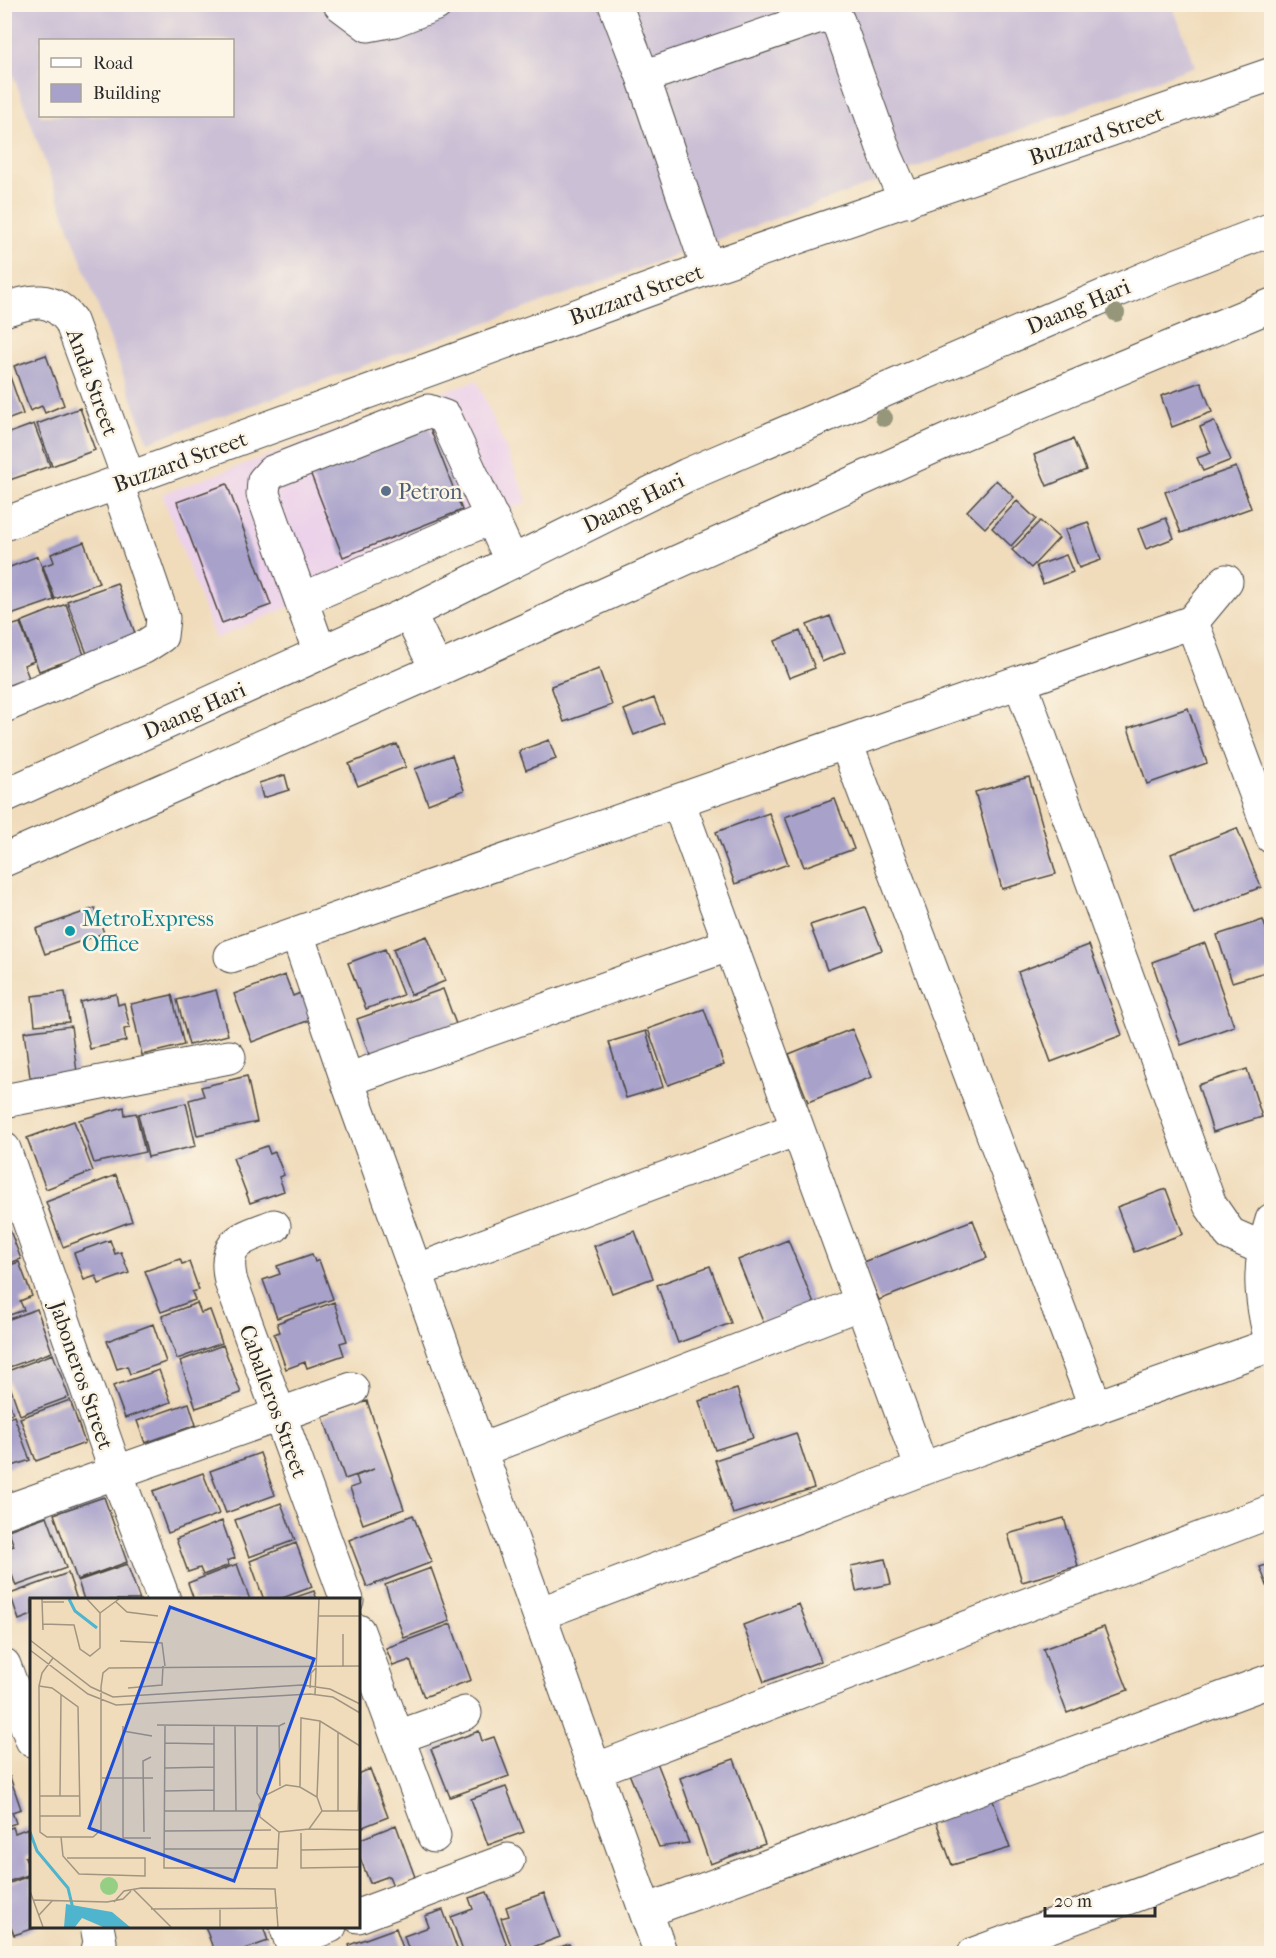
<svg xmlns="http://www.w3.org/2000/svg" width="1276" height="1958" viewBox="0 0 1276 1958" font-family="'IM FELL French Canon',serif">
<style>
.built{fill:#ecd1ea}
.industrial{fill:#cbbfd5;fill-rule:evenodd}
.building{fill:#a8a1ca}
.lines{fill:none;stroke-linecap:round;stroke-linejoin:round}
.minor-casing{stroke:#494641;stroke-width:35}
.major-casing{stroke:#494641;stroke-width:35}
.minor{stroke:#fff;stroke-width:33}
.major{stroke:#fff;stroke-width:33}
.tree{fill:#95967a}
.service-dot{fill:#5c6f8a;stroke:#fcf5e5;stroke-width:2}
.culture-dot{fill:#0f9aa8;stroke:#fcf5e5;stroke-width:2}
.labels{text-anchor:middle;stroke-width:5;stroke-linejoin:round;paint-order:stroke}
.street-label{font-size:22px;fill:#2b2b2b;stroke:#fcf5e5}
.service-label{font-size:22px;fill:#4e5e75;stroke:#fcf5e5;text-anchor:start}
.culture-label{font-size:22px;fill:#0d838f;stroke:#fcf5e5;text-anchor:start}
.inset-river{fill:none;stroke:#4fb4cd;stroke-width:3}
.inset-road{fill:none;stroke:#a19581;stroke-width:1.5}
.view{fill:#1d4ed8;fill-opacity:0.15;stroke:#1d4ed8;stroke-width:3}
.inset-edge{fill:none;stroke:#2b2b2b;stroke-width:3}
</style>
<rect width="100%" height="100%" fill="#fcf5e5"/>
<filter id="ink" filterUnits="userSpaceOnUse"><feTurbulence type="fractalNoise" baseFrequency=".0167" numOctaves="2"/><feDisplacementMap in="SourceGraphic" scale="12" xChannelSelector="R" yChannelSelector="G"/><feConvolveMatrix kernelMatrix="1 2 1 2 8 2 1 2 1" color-interpolation-filters="sRGB"/></filter>
<filter id="wash" filterUnits="userSpaceOnUse"><feTurbulence type="fractalNoise" baseFrequency=".008" numOctaves="4" result="noise"/><feDisplacementMap in="SourceGraphic" scale="24" xChannelSelector="R" yChannelSelector="G"/><feGaussianBlur stdDeviation="1.35" result="paint"/><feColorMatrix in="noise" values="0 0 0 0 0 0 0 0 0 0 0 0 0 0 0 0 0 1.4 0 .05"/><feComposite in="paint" operator="in"/></filter>
<g filter="url(#wash)">
<rect width="100%" height="100%" fill="#f0dcbb"/>
<!-- built -->
<path class="built" d="M477,380L528,502L215,639L162,494Z"/>
<!-- industrial -->
<path class="industrial" d="M5,4H1172L1195,66L609,279L148,442L5,53ZM40,40H232V116H40Z"/>
<g id="blocks">
<!-- building -->
<path class="building" d="M46,355L64,405L45,413L42,406L30,411L14,366Z
M7,368L23,414L4,421V369Z
M1201,382L1212,412L1172,427L1161,396Z
M80,408L95,450L52,466L37,424Z
M1214,421L1231,460L1203,471L1197,458L1211,453L1200,427Z
M34,424L50,466L4,482V435Z
M429,426L462,510L343,557L310,472Z
M1073,439L1086,470L1047,486L1034,455Z
M1236,467L1251,508L1181,533L1165,492Z
M996,480L1014,497L985,528L967,511Z
M227,484L271,605L222,623L177,502Z
M1017,501L1036,519L1011,546L992,528Z
M1166,518L1174,538L1146,549L1138,529Z
M1040,521L1059,538L1031,568L1012,550Z
M1088,522L1101,560L1079,568L1065,530Z
M84,542L99,583L55,599L43,566L54,562L51,554Z
M1066,555L1073,572L1043,584L1036,566Z
M38,556L54,600L8,616L5,607V569Z
M117,583L136,636L87,654L67,601Z
M66,604L84,655L39,671L21,622Z
M830,616L845,652L822,662L807,625Z
M20,623L34,661L24,665L29,678L4,687V628Z
M800,631L815,668L789,678L775,641Z
M599,669L612,705L564,722L551,686Z
M654,698L664,723L634,735L624,710Z
M1188,708L1207,763L1147,784L1128,728Z
M549,740L556,759L526,770L519,751Z
M397,744L406,767L358,786L349,764Z
M452,755L464,790L428,804L415,769Z
M285,775L289,790L263,798L259,783Z
M1029,777L1056,874L1002,889L975,792Z
M835,799L854,849L804,867L785,817Z
M769,813L788,864L735,884L716,832Z
M1237,828L1261,887L1194,914L1171,854Z
M865,907L882,950L827,970L810,925Z
M95,908L104,933L45,954L36,929Z
M1263,920L1272,946V970L1232,982L1217,935Z
M427,936L445,981L411,995L393,949Z
M1205,943L1234,1026L1181,1045L1152,962Z
M1089,945L1122,1035L1051,1062L1018,972Z
M385,949L403,995L366,1009L348,963Z
M285,975L293,996L305,991L315,1018L252,1042L234,994Z
M443,989L460,1035L373,1066L357,1019Z
M216,990L228,1035L189,1045L177,1000Z
M65,992L69,1022L35,1025L32,996Z
M116,994L118,1005L124,1003L130,1028L124,1029L126,1041L90,1049L80,1002Z
M172,995L184,1045L142,1055L131,1004Z
M704,1009L724,1065L668,1085L648,1029Z
M71,1026L77,1072L30,1077L24,1032Z
M852,1029L872,1077L808,1102L789,1054Z
M646,1031L663,1087L626,1098L609,1042Z
M1247,1069L1262,1117L1213,1132L1198,1085Z
M247,1076L257,1122L197,1135L189,1100L204,1096L201,1087Z
M186,1103L196,1146L148,1157L138,1114Z
M124,1107L125,1115L136,1113L145,1152L94,1163L79,1120Z
M74,1121L93,1171L46,1189L27,1138Z
M267,1146L270,1154L275,1152L284,1175L279,1177L284,1191L250,1203L233,1158Z
M116,1175L132,1221L63,1247L46,1202Z
M1166,1189L1183,1234L1134,1252L1117,1207Z
M4,1215L21,1259L4,1265Z
M973,1220L987,1258L879,1300L863,1262Z
M635,1231L653,1278L612,1293L594,1246Z
M110,1240L115,1254L121,1252L129,1273L99,1284L96,1276L84,1280L74,1253Z
M788,1240L814,1304L764,1324L738,1260Z
M312,1254L315,1262L319,1260L333,1299L277,1318L263,1280L280,1274L277,1266Z
M180,1259L182,1264L189,1262L199,1290L192,1292L195,1300L161,1312L145,1271Z
M19,1262L32,1296L20,1301L24,1310L4,1317V1267Z
M710,1266L731,1323L678,1343L657,1285Z
M334,1302L347,1341L340,1343L344,1355L307,1368L305,1362L286,1369L274,1334L280,1332L277,1323Z
M197,1303L201,1313L210,1310L222,1343L177,1359L162,1316Z
M37,1309L52,1352L4,1369V1321Z
M153,1324L166,1362L130,1374L127,1366L117,1369L107,1341Z
M223,1345L241,1393L196,1408L180,1361Z
M53,1354L69,1397L20,1415L5,1372Z
M159,1370L171,1402L125,1418L113,1386Z
M4,1389L13,1413L4,1416Z
M737,1389L753,1438L715,1450L699,1401Z
M70,1400L85,1443L36,1461L20,1418Z
M367,1401L404,1509L363,1524L350,1488L359,1485L356,1476L374,1469L345,1479L323,1417Z
M189,1403L196,1425L145,1443L137,1421Z
M14,1416L30,1460L4,1469V1419Z
M796,1433L814,1488L733,1514L715,1460Z
M260,1453L275,1495L226,1513L210,1471Z
M203,1473L219,1514L168,1533L153,1491Z
M104,1497L127,1562L77,1580L54,1514Z
M281,1503L295,1540L249,1557L235,1520Z
M413,1515L432,1562L367,1587L349,1540Z
M47,1516L66,1568L16,1586L4,1553V1549L14,1546L8,1530Z
M1064,1518L1078,1566L1022,1582L1008,1534Z
M222,1521L235,1558L227,1561L229,1565L203,1575L200,1568L188,1572L176,1539Z
M296,1543L312,1587L277,1600H264L250,1561Z
M885,1559L891,1584L856,1591L851,1566Z
M1272,1563V1596H1271L1260,1567Z
M127,1564L140,1600H84L78,1581Z
M237,1564L250,1600H194L188,1583Z
M431,1568L450,1621L404,1638L385,1585Z
M68,1573L77,1600H32V1615L19,1620L10,1594Z
M314,1591L317,1600H290V1599Z
M799,1604L821,1661L764,1682L743,1625Z
M451,1624L471,1680L424,1697L410,1660L393,1666L386,1648Z
M1104,1627L1128,1690L1067,1713L1043,1649Z
M479,1731L482,1741L494,1737L509,1776L450,1797L431,1749Z
M734,1759L765,1844L710,1864L680,1778Z
M656,1760L689,1843L659,1847L628,1771Z
M370,1769L388,1817L358,1829V1774Z
M10,1777L21,1809L12,1812L16,1823L4,1827V1779Z
M506,1787L524,1832L488,1845L471,1799Z
M991,1795L1010,1848L952,1865L934,1816Z
M396,1825L415,1877L393,1886L389,1876L370,1883L358,1853V1840Z
M13,1827L15,1833L28,1828L32,1855L25,1857L31,1874L4,1883V1830Z
M32,1875V1926L38,1927L14,1935L4,1909V1885Z
M487,1892L510,1954H464L451,1917L473,1909L469,1898Z
M544,1893L560,1937L514,1954L501,1918L509,1916L506,1907Z
M443,1910L459,1954H410L404,1936L429,1927L425,1916Z
M205,1926H263L268,1941L231,1954H215Z
M396,1928L405,1954H352L349,1945Z
M569,1944L573,1954H544V1953Z"/>
</g>
</g>
<g filter="url(#ink)">
<use href="#blocks" fill-opacity="0" stroke="#494641" stroke-width="1.5"/>
<g class="lines">
<!-- minor casing -->
<g class="minor-casing">
<path id="minor" d="M340,4L368,25L394,20L436,4
M615,4L643,77L708,268
M643,77L823,15L838,21L886,156L906,201
M4,310C33,300 51,295 71,321L129,479
M4,524L708,268L1272,74
M301,600L492,517
M1192,622L1272,837
M320,653L263,494L264,481L272,472L428,411L445,417L512,562
M1020,682L1210,1205L1230,1234L1262,1248
M4,706L144,647L161,636L163,618L117,484
M846,743L1096,1408
M678,801L922,1469
M297,934L347,1080L661,1954
M231,956L1192,622L1226,581
M347,1080L731,944
M4,1101L229,1057
M4,1149L116,1472L164,1600
M1272,1220C1257,1266 1260,1299 1272,1345
M274,1226C240,1239 222,1241 231,1282L347,1600
M416,1271L797,1129
M481,1450L861,1303
M4,1512L352,1389
M539,1614L922,1469L1271,1345
M358,1631L434,1836
M4,1665L32,1740
M398,1737L465,1713
M595,1770L1272,1511
M646,1911L1272,1680
M358,1916L508,1860
M97,1926L100,1942L97,1954
M286,1926L291,1941L330,1926
M974,1954L1272,1845"/>
</g>
<!-- major casing -->
<g class="major-casing">
<path id="major" d="M409,613L437,670
M4,796L409,613L687,475L1165,270L1272,229
M4,860L437,670L964,433L1272,305"/>
</g>
<!-- minor -->
<use href="#minor" class="minor"/>
<!-- major -->
<use href="#major" class="major"/>
</g>
<!-- trees -->
<g class="tree">
<circle cx="1116" cy="313" r="9"/>
<circle cx="884" cy="418" r="9"/>
</g>
</g>
<!-- markers -->
<circle class="service-dot" cx="386" cy="491" r="6"/>
<circle class="culture-dot" cx="70" cy="931" r="6"/>
<g class="labels">
<!-- street labels -->
<g class="street-label">
<text transform="translate(1096 135) rotate(-19)" y="8">Buzzard Street</text>
<text transform="translate(636 294) rotate(-20)" y="8">Buzzard Street</text>
<text transform="translate(1078 306) rotate(-23)" y="8">Daang Hari</text>
<text transform="translate(93 382) rotate(70)" y="8">Anda Street</text>
<text transform="translate(180 461) rotate(-20)" y="8">Buzzard Street</text>
<text transform="translate(633 502) rotate(-26)" y="8">Daang Hari</text>
<text transform="translate(194 710) rotate(-24)" y="8">Daang Hari</text>
<text transform="translate(82 1375) rotate(71)" y="8">Jaboneros Street</text>
<text transform="translate(274 1401) rotate(70)" y="8">Caballeros Street</text>
</g>
<!-- service labels -->
<g class="service-label">
<text x="398" y="499">Petron</text>
</g>
<!-- culture labels -->
<g class="culture-label">
<text x="82" y="926">MetroExpress<tspan x="82" dy="25">Office</tspan></text>
</g>
</g>
<!-- overview -->
<g transform="translate(30 1598)">
<rect width="330" height="330" fill="#f0dcbb"/>
<path d="M70 288a9 9 0 1 1 18 0a9 9 0 1 1-18 0Z" fill="#94cf83"/>
<path d="M36,306L82,314L100,329H73L52,320L45,329H34Z" fill="#4fb4cd"/>
<path class="inset-river" d="M39,1L45,13L67,30M0,234L7,253L38,290L44,315L40,329"/>
<path class="inset-road" d="M12,1L13,32M57,1L70,15M13,4H34M86,4L97,14L128,18M70,15L89,1M288,18H330M13,26L44,27L50,51L60,58L70,50V15M313,36V68M0,42L61,89L83,99L272,87L300,91L330,106M90,43L132,45L135,68M0,52L58,96L86,107L280,96L303,99L330,115M23,60L12,75L9,88L10,234L17,239H63L71,232V89L73,75L79,70L330,68M9,88L22,90L48,109L50,218H10M98,90L132,87L133,68M280,90L281,75L286,70M285,96L289,1M127,127L249,128L255,125M135,127L134,270H247L249,234M184,127V213M93,128V240H121M205,128L206,213M227,128V195L231,202M249,128L250,188M93,133L122,138M135,145L184,146M135,170L184,169M72,180H123M256,187L270,189L287,199L292,213L279,231L249,234L230,219L229,207L234,198ZM270,189L271,120L290,123L330,148M135,193L184,192M10,198H50M30,198L31,96M287,199L290,123M135,213H228M292,213H328M308,213V134M328,213L330,147M279,231L330,232M135,233L241,232M114,234L113,163L121,159M271,235V270L330,269M31,239L33,258L49,276L115,278V260H37M134,251H249M271,252L330,251M104,292L141,329M0,293L13,329M4,302L77,304L93,301L101,293M84,304L94,293L111,290L245,291L248,329M121,311L248,310M9,317L22,303M190,329V310"/>
<path class="view" d="M140,9L284,61L204,283L59,230Z"/>
<rect width="330" height="330" class="inset-edge"/>
</g>
<!-- margin -->
<rect width="1276" height="1958" fill="none" stroke="#fcf5e5" stroke-width="24"/>
<!-- legend -->
<rect x="39" y="39" width="195" height="78" fill="#fcf5e5" stroke="#a8a49b" stroke-width="1.5"/>
<rect x="51" y="58" width="30" height="9" fill="#ffffff" stroke="#a8a49b" stroke-width="1.5"/>
<text x="93" y="69" font-size="18" fill="#2b2b2b">Road</text>
<rect x="51" y="84" width="30" height="18" fill="#a8a1ca" stroke="#a8a49b" stroke-width="1.5"/>
<text x="93" y="99" font-size="18" fill="#2b2b2b">Building</text>
<!-- scale -->
<path d="M1045 1907v9h110v-9" fill="none" stroke="#2b2b2b" stroke-width="3"/>
<text x="1054" y="1907" font-size="18" fill="#2b2b2b" stroke="#fcf5e5" stroke-width="4.5" paint-order="stroke">20 m</text>
</svg>
